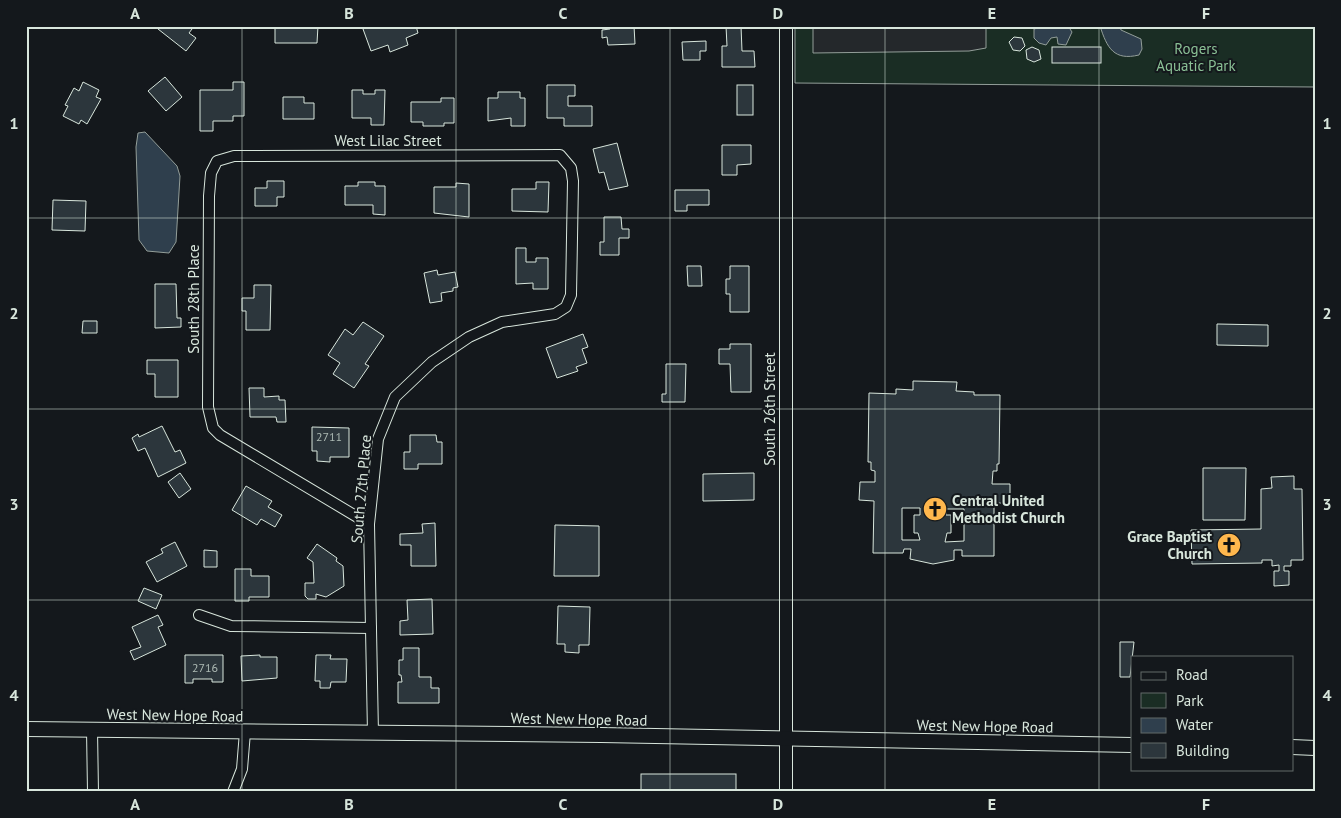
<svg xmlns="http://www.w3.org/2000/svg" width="1341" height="818" viewBox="0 0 1341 818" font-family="'PT Sans',sans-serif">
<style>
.green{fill:#1a2d24;stroke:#939e99}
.parking{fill:#24282b;stroke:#939e99}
.water{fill:#2f3f4d;stroke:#939e99}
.building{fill:#2c363c;stroke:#d8e6dc;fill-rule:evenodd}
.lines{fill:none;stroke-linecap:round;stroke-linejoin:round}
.minor-casing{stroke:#d8e6dc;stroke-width:12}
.tertiary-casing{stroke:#d8e6dc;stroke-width:14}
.secondary-casing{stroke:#d8e6dc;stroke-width:16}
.minor{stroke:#14181c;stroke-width:10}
.tertiary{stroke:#14181c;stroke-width:12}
.secondary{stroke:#14181c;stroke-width:14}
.grid{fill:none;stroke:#d8e6dc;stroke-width:1;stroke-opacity:0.55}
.labels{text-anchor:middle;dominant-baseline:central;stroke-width:4;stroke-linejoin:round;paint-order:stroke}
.number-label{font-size:12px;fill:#adbab4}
.park-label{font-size:15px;fill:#8ac095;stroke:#14181c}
.street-label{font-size:15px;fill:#d8e6dc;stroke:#14181c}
.poi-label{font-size:15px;font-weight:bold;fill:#d8e6dc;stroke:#14181c;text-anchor:start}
.neatline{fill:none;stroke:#d8e6dc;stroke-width:2}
.grid-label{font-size:16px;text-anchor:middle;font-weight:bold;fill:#d8e6dc}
</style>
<rect width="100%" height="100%" fill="#14181c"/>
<path class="green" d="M795 26H1315V87L795 83Z"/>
<path class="parking" d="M813 26H986V48L969 51 813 53Z"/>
<g class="water">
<path d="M1046 26H1068L1072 32 1066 45 1058 44 1057 37 1051 38 1046 45 1039 43 1034 38V29Z"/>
<path d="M1100 26H1120L1121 30 1141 39 1142 49 1139 55C1114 61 1107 48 1100 26Z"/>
<path d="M145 132 177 166 180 176 176 242 169 253 147 251 139 240 136 147 138 133Z"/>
</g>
<g class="building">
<path d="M160 26H188L192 29 189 33 196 38 186 51 158 29Z"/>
<path d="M275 26H318L317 43H275Z"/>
<path d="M371 26H416L418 33 406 38 408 45 390 52 388 45 371 51 363 29Z"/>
<path d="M610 26H634L635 44 608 45 607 37 602 38V30L610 29Z"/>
<path d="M726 26H741L742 51H754L755 67H722V46H727Z"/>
<path d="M1014 37 1022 38 1025 46 1020 51 1013 50 1009 42Z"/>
<path d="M706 41V51H700V60H683L682 42Z"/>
<path d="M1032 47 1039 50 1041 59 1034 62 1027 59 1026 50Z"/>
<rect x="1052" y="47" width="49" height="16"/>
<path d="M165 77 182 97 166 111 148 91Z"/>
<path d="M83 82 99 90 96 97 101 99 87 124 81 120 79 124 63 116 68 106 65 105 74 88 79 91Z"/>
<path d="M233 82H244V116H233V121H213V131H200V90H233Z"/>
<path d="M547 85H575V96H568V106H592V126H564V118H547Z"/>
<rect x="737" y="85" width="16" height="30"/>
<path d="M352 90H363V94H375V90H385L384 125H371V118H352Z"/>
<path d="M498 92H520V98H525V126H511V118L488 121V98H498Z"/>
<path d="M283 97H304V103H314V119H283Z"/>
<path d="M441 98H454V123H444V126H423V122H411V102H441Z"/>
<path d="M617 143 628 186 609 190 604 172 599 173 593 149Z"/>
<path d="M722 145H751V164L737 165V175H722Z"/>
<path d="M267 181H284V197H277V206H255V188H267Z"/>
<path d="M358 182H375V186H385V215L373 214V205H345V186H358Z"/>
<path d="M536 182H549L548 212 512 211V189H536Z"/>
<path d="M456 183 469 184V217L434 213V187H456Z"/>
<path d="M675 190H709V205H687V211H675Z"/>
<path d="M53 200 86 201 85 231 52 230Z"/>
<path d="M604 217H621L622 229H629V238H619V255H600V242H604Z"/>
<path d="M516 248H526V262H536V258H548V289H533V283L516 284Z"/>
<path d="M687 266H701L702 286H688Z"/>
<path d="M730 266H749V312H730V294H726V279H730Z"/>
<path d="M437 270 438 275 455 272 458 287 453 288V291L441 293 442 301 430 303 424 273Z"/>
<path d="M155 284H176L177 318H181V327L155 328Z"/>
<path d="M254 285H271L270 330H246V311H242V298H254Z"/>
<path d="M83 321H97V333H82Z"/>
<path d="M363 322 384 336 365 364 369 366 354 388 333 374 340 363 328 355 345 329 353 335Z"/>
<path d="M1217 324 1268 325V346L1217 345Z"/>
<path d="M583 334 588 347 582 349 587 363 576 367 578 371 557 378 546 348Z"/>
<path d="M730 344H751V392H731L730 364H719V349H730Z"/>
<path d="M147 360H178V397H155V374H147Z"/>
<path d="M666 364H686L685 402H662V394H666Z"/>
<path d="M913 381 957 382 956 391 974 392V395H1000L999 464H997V471H993L992 484H1010V503H994V556H962V550H954V560L933 564 910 559 911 549H904L903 553H873L874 501 859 500 860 482H875V471L871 470V462H868L869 393 896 394V389L913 390ZM902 508H920V515H914V533H918L920 540H902ZM946 509H964V541L945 542 947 533H951V515H946Z"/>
<path d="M249 388H264V397L279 396V400H285L286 422H277L276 417H250Z"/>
<path d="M162 426 175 452 180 450 186 463 158 477 145 448 138 451 132 438 138 434 139 437Z"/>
<path d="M312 427 349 428V457H330V462L317 461V451H312Z"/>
<path d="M410 435H436L437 442H442V464H418V469H404V452H410Z"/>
<path d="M1203 468H1246L1245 520H1203Z"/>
<path d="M180 473 191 489 179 498 168 482Z"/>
<path d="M754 473V500L703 501V474Z"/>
<path d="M1294 476V489H1302L1303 560H1291V566H1284V571H1289V585L1274 586V571H1279V565L1272 566V560H1262V563L1192 564 1191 530 1261 529V489L1272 488 1271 477Z"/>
<path d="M246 486 272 501 268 507 282 515 275 527 261 519 257 525 232 510Z"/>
<path d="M435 523 436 566H411V545H400V534L423 533 422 524Z"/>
<path d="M555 525 599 526V576H554Z"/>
<path d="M175 542 187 566 157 582 146 562 163 553 161 549Z"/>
<path d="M317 544 337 558 336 561 343 566 344 586 326 597 316 594V599H308L305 596V583H314L313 562 307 558Z"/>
<path d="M204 550 217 551V567H204Z"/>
<path d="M235 569H251V576H269V597H249V601H235Z"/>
<path d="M144 588 162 595 156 609 138 601Z"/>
<path d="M432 599 433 634 400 635V621L408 620 407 600Z"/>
<path d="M558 606 590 607 589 645H579V653L565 652V644H557Z"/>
<path d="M158 615 163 625 158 627 166 645 134 660 130 651 141 647 132 627Z"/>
<path d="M1120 642H1134L1130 677H1120Z"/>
<path d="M403 648H419V677H431V688H439V703H398V682H402L401 675H399V660H403Z"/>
<path d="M185 655H223V682H212V679H193V683H185Z"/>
<path d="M260 655V657H277V678L242 681 241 656Z"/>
<path d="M316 655H331L330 659H347L346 682H331L330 688H320V681H315Z"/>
<rect x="641" y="774" width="95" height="18"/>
</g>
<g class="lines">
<g class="minor-casing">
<g id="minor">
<path d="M369 524 220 435 213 428 208 407 209 196 211 173 217 161 234 156 560 155 571 168 573 181 571 295 566 307 555 314 502 322 469 337 432 362 395 397 378 439 369 524 373 734"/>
<path d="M199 615 231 626 371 628"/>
<path d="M92 730 93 792"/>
<path d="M233 792 242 769 245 732"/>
</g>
</g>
<g class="tertiary-casing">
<path id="tertiary" d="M786 792V26"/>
</g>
<g class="secondary-casing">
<g id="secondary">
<path d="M26 729 601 735 1132 745"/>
<path d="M1292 747 1315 748"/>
</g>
</g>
<use href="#minor" class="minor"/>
<use href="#tertiary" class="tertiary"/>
<use href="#secondary" class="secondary"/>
</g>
<path class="grid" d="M242 26V792M456 26V792M670 26V792M885 26V792M1099 26V792M26 218H1315M26 409H1315M26 600H1315"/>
<defs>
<g id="church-disc" transform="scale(1.25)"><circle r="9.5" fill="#ffb74d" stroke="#14181c"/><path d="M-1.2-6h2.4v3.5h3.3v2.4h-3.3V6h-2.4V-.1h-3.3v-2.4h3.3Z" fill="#111"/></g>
</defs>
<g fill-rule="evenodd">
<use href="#church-disc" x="935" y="509"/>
<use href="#church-disc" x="1229" y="545"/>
</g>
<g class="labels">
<g class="number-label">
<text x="329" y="436">2711</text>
<text x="205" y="667">2716</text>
</g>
<g class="park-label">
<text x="1196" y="48">Rogers<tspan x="1196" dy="17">Aquatic Park</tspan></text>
</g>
<g class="street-label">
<text x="388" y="140">West Lilac Street</text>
<text transform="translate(193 299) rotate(-90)">South 28th Place</text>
<text transform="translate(769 409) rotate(-90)">South 26th Street</text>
<text transform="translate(361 489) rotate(-85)">South 27th Place</text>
<text transform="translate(175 715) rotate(1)">West New Hope Road</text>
<text transform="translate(579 719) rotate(1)">West New Hope Road</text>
<text transform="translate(985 726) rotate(1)">West New Hope Road</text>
</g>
<g class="poi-label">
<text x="952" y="500">Central United<tspan x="952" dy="17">Methodist Church</tspan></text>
<text x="1212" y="536" text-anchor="end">Grace Baptist<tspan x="1212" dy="17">Church</tspan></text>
</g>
</g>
<rect width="1341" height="818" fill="none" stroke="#14181c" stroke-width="55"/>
<rect x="1131" y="656" width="162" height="115" fill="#14181c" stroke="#626a69"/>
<rect x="1141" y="672" width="25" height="8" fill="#14181c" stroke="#626a69"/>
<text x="1176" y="680" font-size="15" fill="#d8e6dc">Road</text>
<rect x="1141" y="693" width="25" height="15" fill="#1a2d24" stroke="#626a69"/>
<text x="1176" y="706" font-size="15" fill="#d8e6dc">Park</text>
<rect x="1141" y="718" width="25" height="15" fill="#2f3f4d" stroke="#626a69"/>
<text x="1176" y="730" font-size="15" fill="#d8e6dc">Water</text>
<rect x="1141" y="743" width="25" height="15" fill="#2c363c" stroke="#626a69"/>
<text x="1176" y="756" font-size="15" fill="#d8e6dc">Building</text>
<rect x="28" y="28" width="1286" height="762" class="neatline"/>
<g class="grid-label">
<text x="135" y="19">A</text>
<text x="349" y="19">B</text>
<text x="563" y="19">C</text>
<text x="778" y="19">D</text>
<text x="992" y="19">E</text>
<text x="1206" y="19">F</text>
<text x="14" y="129">1</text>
<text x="1327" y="129">1</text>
<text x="14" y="319">2</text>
<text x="1327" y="319">2</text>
<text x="14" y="510">3</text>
<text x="1327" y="510">3</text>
<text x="14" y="701">4</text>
<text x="1327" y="701">4</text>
<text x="135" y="810">A</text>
<text x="349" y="810">B</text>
<text x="563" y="810">C</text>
<text x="778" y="810">D</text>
<text x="992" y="810">E</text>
<text x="1206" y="810">F</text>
</g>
</svg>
